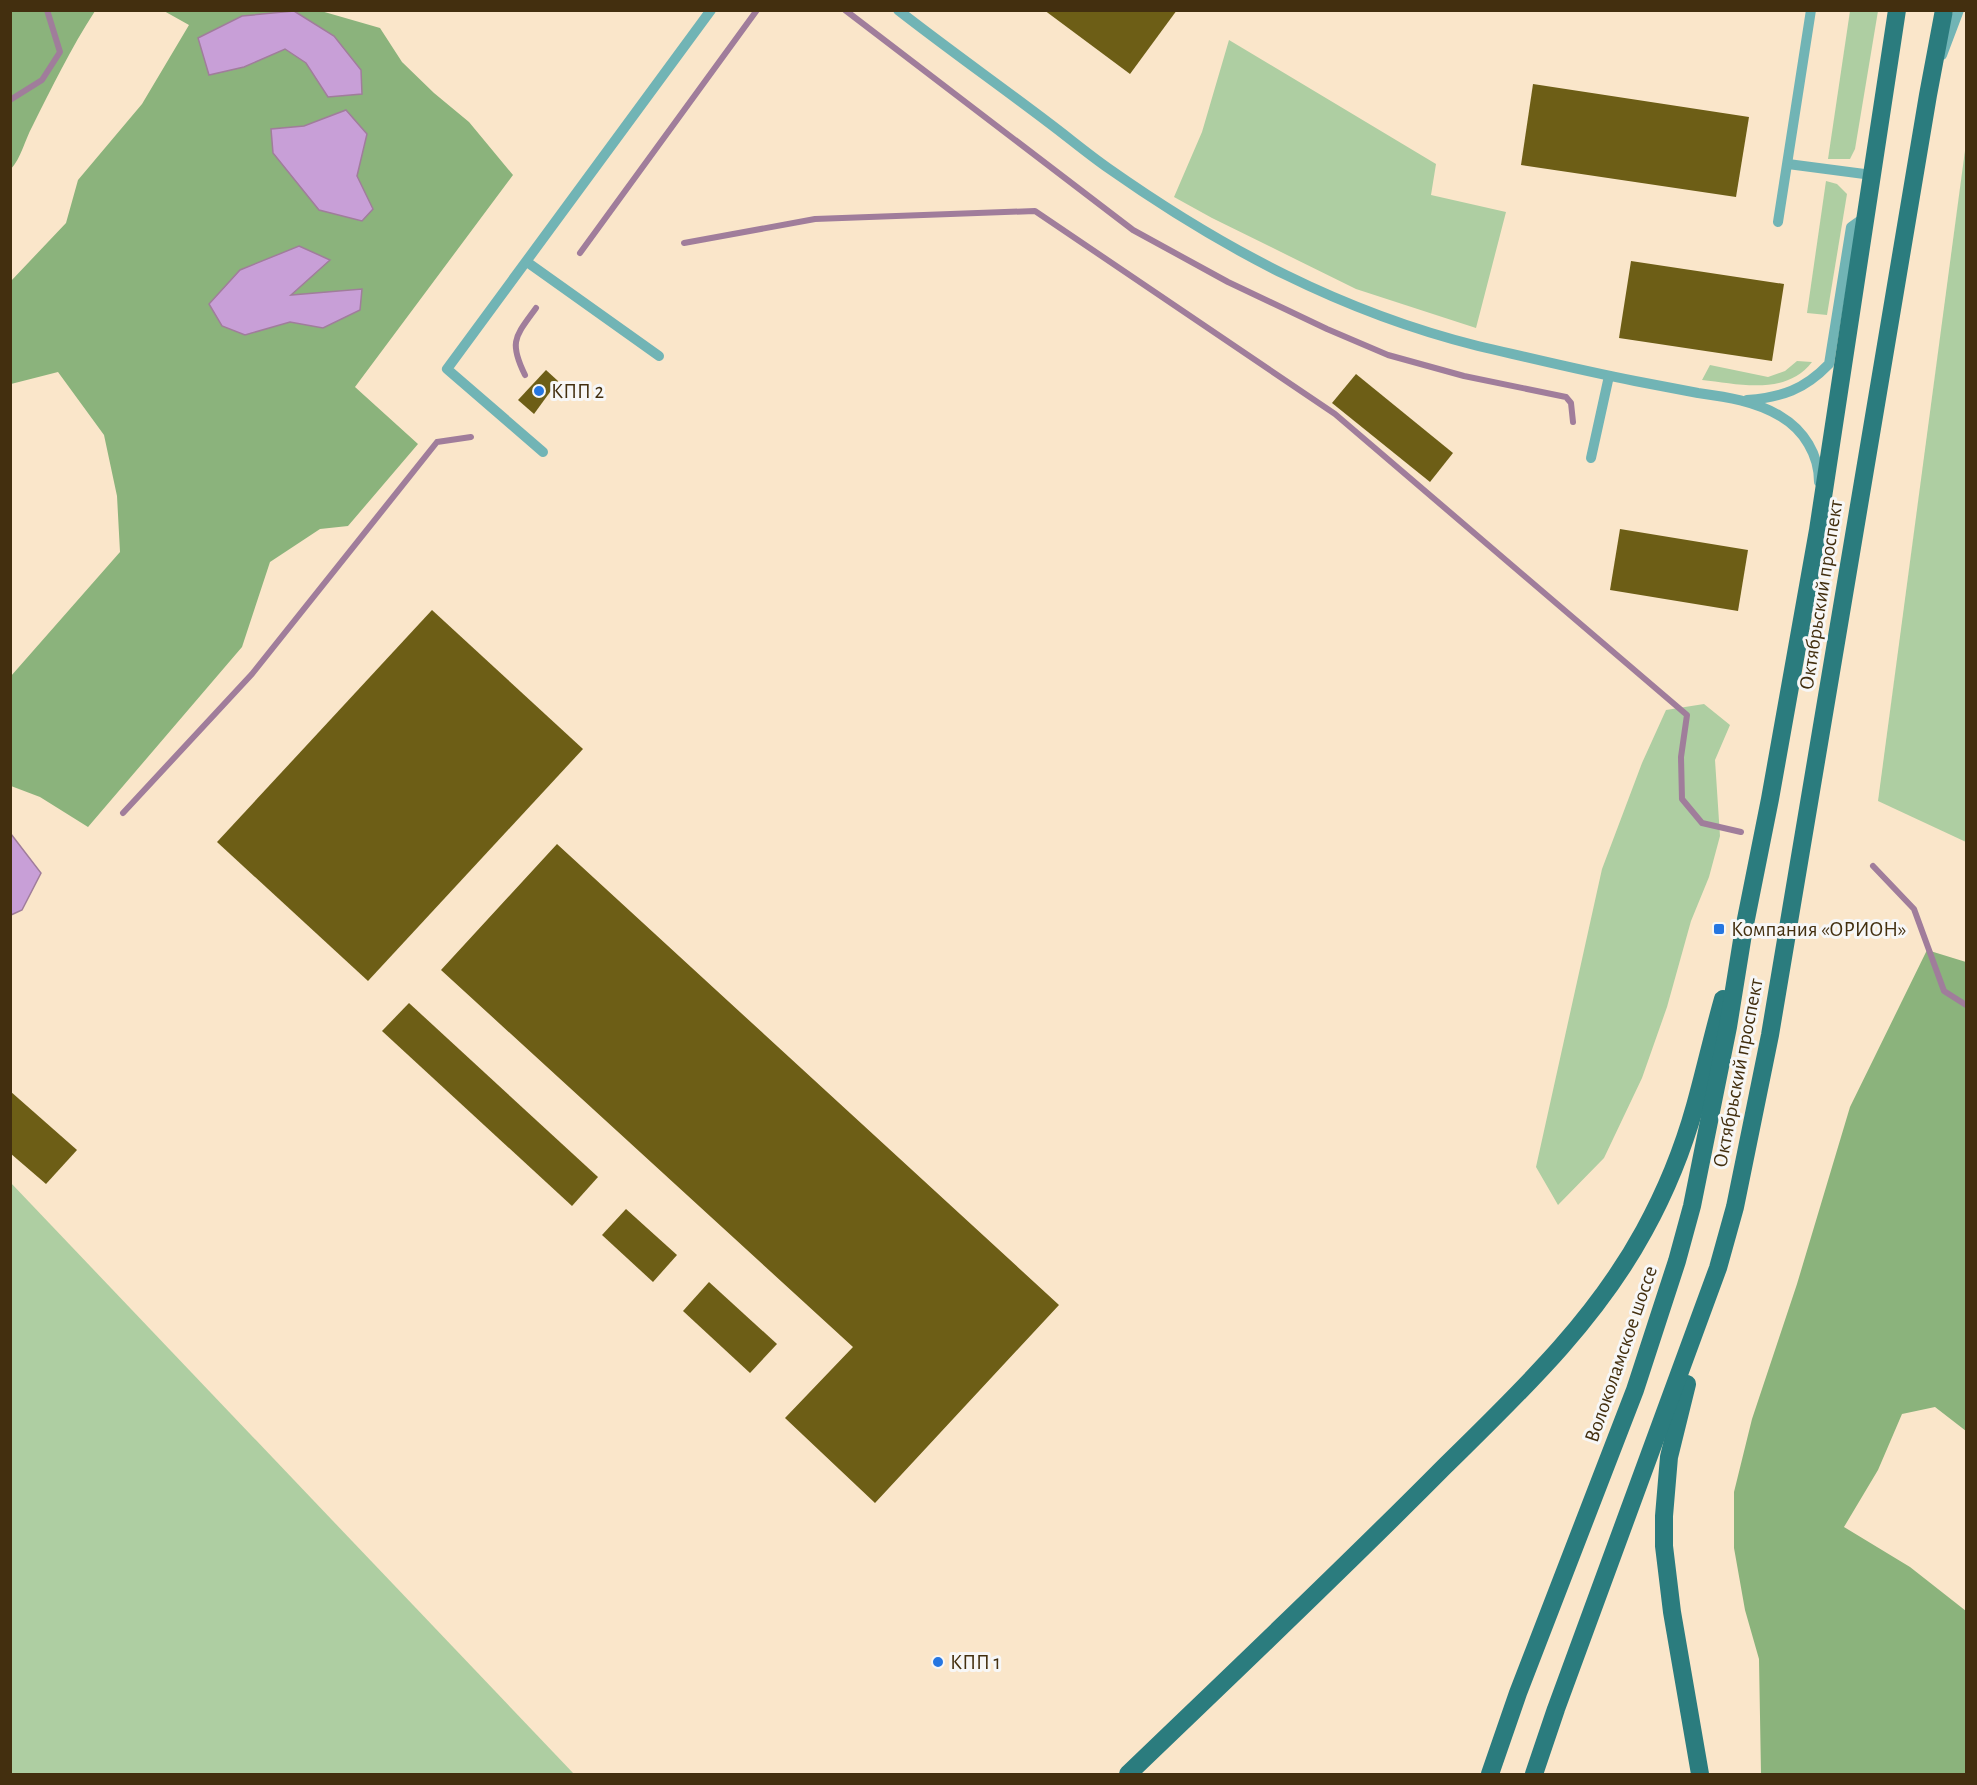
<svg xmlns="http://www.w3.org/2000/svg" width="1977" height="1785" viewBox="0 0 1977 1785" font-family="'Alegreya Sans',sans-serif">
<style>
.green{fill:#aecea2}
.forest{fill:#8bb37c}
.water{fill:#c89fd7;stroke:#a07d9b;stroke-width:1.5}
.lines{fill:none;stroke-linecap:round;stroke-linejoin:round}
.stream{stroke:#a07d9b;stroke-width:6}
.building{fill:#6d5e16}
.lane{stroke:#71b4b5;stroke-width:10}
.primary{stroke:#2b7c7e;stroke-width:18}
.poi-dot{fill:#2576e1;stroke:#f7f7f7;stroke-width:2}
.labels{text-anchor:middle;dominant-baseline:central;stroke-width:6;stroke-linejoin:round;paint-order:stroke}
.poi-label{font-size:21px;fill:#432f0f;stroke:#f7f7f7;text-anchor:start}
.street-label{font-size:21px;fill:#432f0f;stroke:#f7f7f7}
</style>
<rect width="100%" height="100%" fill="#fae6ca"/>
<g class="green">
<path d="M1850 11H1878L1855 149 1850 159H1828Z"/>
<path d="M1229 40 1436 164 1431 195 1506 212 1476 328 1356 289 1212 218 1174 197 1202 132Z"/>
<path d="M1966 143V842L1878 801Z"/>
<path d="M1826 181 1837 184 1847 194 1827 315 1807 313Z"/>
<path d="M1797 361 1812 362C1786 396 1739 384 1702 380L1710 365 1768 377 1785 371Z"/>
<path d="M1704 704 1730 725 1715 760 1720 836 1709 877 1691 921 1667 1007 1642 1078 1604 1158 1558 1205 1536 1167 1602 869 1642 763 1666 710Z"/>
<path d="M10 1183H11L574 1774H11Z"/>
</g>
<g class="forest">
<path d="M11 10 95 11C71 48 52 87 32 127 25 140 21 158 11 169Z"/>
<path d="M164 11H321L380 28 402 62 434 93 469 122 513 175 355 387 418 444 348 526 320 529 270 562 242 647 88 827 40 797 11 786V676L120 552 117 496 104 435 58 372 11 384V281L66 223 78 180 142 104 189 25Z"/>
<path d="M1927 950 1966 962V1431L1935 1407 1902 1414 1878 1470 1844 1527 1910 1567 1966 1611V1774H1761L1759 1659 1745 1610 1734 1548V1492L1752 1419 1797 1284 1850 1107Z"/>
</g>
<g class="water">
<path d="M294 11 334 36 361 70 362 94 328 97 306 63 285 49 244 67 209 75 198 38 242 16Z"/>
<path d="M346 110 367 134 357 176 373 209 362 221 319 210 273 153 271 129 304 126Z"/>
<path d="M299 246 330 260 291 295 362 289 360 310 323 328 290 322 245 335 222 326 209 304 240 270Z"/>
<path d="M11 834 41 873 22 910 11 915Z"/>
</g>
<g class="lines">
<g class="stream">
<path d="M845 10 1133 230 1228 282 1327 329 1388 355 1464 376 1566 397 1571 403 1573 422"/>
<path d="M10 100 42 80 60 52 47 10"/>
<path d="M684 243 815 219 1035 211 1335 414 1687 715 1681 757 1682 799 1702 823 1741 832"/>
<path d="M580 253 757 10"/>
<path d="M525 375C508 341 516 336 536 308"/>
<path d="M123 813 252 674 437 442 471 437"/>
<path d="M1873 866 1914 909 1944 991 1966 1005"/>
</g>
</g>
<g class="building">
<path d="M1044 10H1177L1130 74Z"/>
<path d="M1533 84 1749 117 1736 197 1521 165Z"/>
<path d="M1631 261 1784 284 1772 361 1619 338Z"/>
<path d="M546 370 558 381 534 414 518 400Z"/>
<path d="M1356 374 1453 453 1430 482 1332 403Z"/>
<path d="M1620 529 1748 550 1738 611 1610 590Z"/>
<path d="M432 610 583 749 368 981 217 842Z"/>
<path d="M557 844 1059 1305 875 1503 785 1418 853 1347 441 970Z"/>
<path d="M409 1003 598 1177 572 1206 382 1031Z"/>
<path d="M10 1091 77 1150 46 1184 10 1153Z"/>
<path d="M626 1209 677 1255 653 1282 602 1235Z"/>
<path d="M709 1282 777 1344 750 1373 683 1311Z"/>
</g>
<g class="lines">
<g class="lane">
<path d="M898 10C948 49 999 85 1049 123 1069 138 1088 154 1108 168 1223 249 1342 312 1478 346 1530 358 1583 371 1635 381 1656 385 1677 389 1698 393 1727 397 1755 401 1780 416 1804 430 1819 455 1819 482"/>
<path d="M1942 55 1959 10"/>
<path d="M1788 164 1872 175"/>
<path d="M1778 222 1811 10"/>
<path d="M527 262 659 356"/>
<path d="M1747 400C1782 397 1804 390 1829 364L1851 227 1865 217"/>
<path d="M543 452 447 369 711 10"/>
<path d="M1591 458 1609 376"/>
</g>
<g class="primary">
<path d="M1687 1384 1669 1457 1664 1516V1546L1672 1612 1700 1774"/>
<path d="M1128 1774C1234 1672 1341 1571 1444 1467 1518 1394 1594 1323 1644 1231 1666 1191 1683 1149 1695 1106 1705 1070 1713 1034 1723 999"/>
<path d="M1490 1774 1518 1693 1635 1390 1677 1261 1692 1206 1728 1027 1743 934 1770 799 1818 530 1897 10"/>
<path d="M1534 1774 1556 1709 1718 1268 1735 1207 1770 1035 1928 95 1944 10"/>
</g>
</g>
<g class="poi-dot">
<circle cx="539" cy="391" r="6"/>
<rect x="1713" y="923" width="12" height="12" rx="3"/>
<circle cx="938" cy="1662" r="6"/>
</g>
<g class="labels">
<g class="poi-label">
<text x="551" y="391">КПП 2</text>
<text x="1731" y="929">Компания «ОРИОН»</text>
<text x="950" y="1662">КПП 1</text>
</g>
<g class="street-label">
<text transform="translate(1821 595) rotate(-81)">Октябрьский проспект</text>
<text transform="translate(1738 1073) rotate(-79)">Октябрьский проспект</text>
<text transform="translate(1621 1354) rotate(-71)">Волоколамское шоссе</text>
</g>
</g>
<rect width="1977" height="1785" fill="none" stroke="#432f0f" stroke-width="24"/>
</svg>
